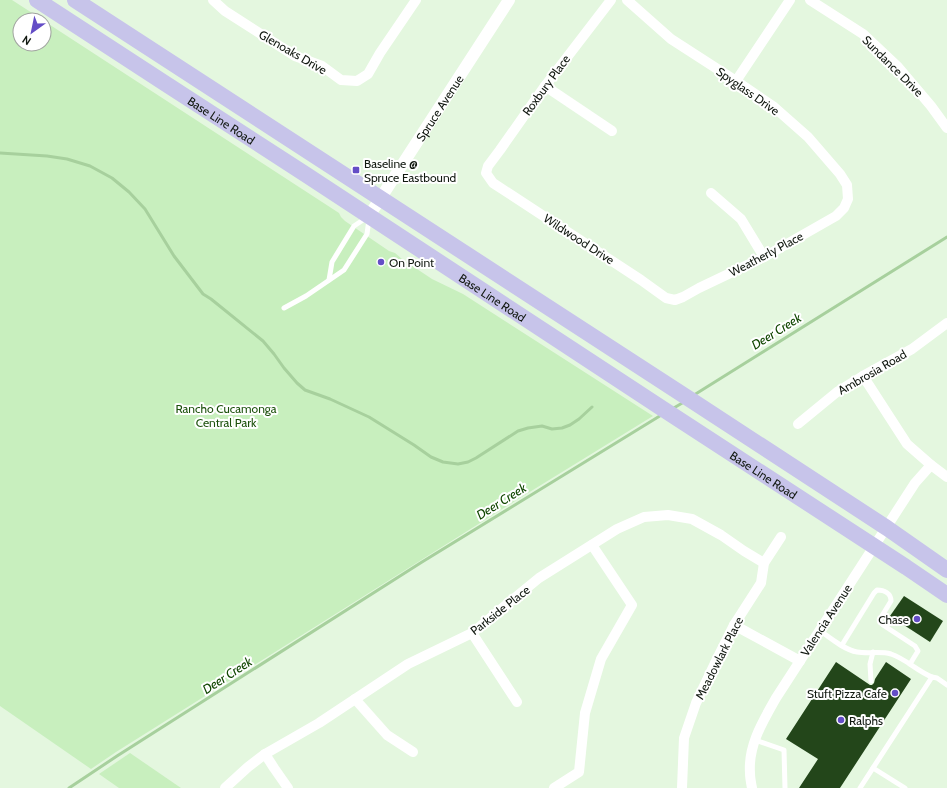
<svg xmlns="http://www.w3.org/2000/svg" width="947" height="788" viewBox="0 0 947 788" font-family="Cabin,sans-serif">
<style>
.green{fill:#c8efbe}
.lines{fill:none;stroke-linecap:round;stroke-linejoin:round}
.stream{stroke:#a7d09d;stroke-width:3}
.building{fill:#23461a}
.service{stroke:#fff;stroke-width:5}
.minor{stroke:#fff;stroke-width:10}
.tertiary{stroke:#fff;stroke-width:12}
.primary{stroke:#c7c4ea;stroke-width:16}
.poi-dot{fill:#644dc6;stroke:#fff;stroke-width:1.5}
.labels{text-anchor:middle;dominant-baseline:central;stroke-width:4;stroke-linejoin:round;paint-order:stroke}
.street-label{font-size:12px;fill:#111810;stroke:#fff}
.poi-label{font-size:12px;fill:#111810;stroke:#fff;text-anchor:start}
.park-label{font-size:12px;fill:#1c510c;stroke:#fff}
.water-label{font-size:13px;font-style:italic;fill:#104600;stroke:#fff}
</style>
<rect width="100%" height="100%" fill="#e4f7df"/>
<g class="green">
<path d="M0 0H12L43 20H20V44H44V21L339 213 341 217 345 221 389 251 395 253 402 259 432 279 463 294 653 416 515 501 116 752 91 769 0 706Z"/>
<path d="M130 753 181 788H119L99 774Z"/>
</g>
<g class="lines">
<g class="stream">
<path d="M0 153 47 156 67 159 90 166 112 178 129 192 145 209 174 256 203 294 211 299 263 341 274 354 284 368 297 383 305 390 330 399 369 417 414 445 431 457 443 462 458 464 468 462 476 458 518 431 528 428 542 426 552 429 562 428 570 425 579 419 592 407"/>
<path d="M694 395 947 237"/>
<path d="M672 409 684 402"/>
<path d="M69 788 117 756 422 562 663 414"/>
</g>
</g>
<g class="building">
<path d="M904 596 943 621 930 642 890 616Z"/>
<path d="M836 662 870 685H872L874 683 875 679 886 662 911 679 840 788H799L818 759 786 739Z"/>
</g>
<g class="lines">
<g class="service">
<path d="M329 280 332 262 354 226 366 218"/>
<path d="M284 308 306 296 344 270 367 234 369 219"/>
<path d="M819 630C829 637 844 650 857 652 868 654 880 651 891 654 906 659 917 671 932 677"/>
<path d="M842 645 874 593 877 590C884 590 891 593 891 601L880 619V622L883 625 915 646 918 651 910 664"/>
<path d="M871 681 870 664 873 652"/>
<path d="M755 740 784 750 785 788"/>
<path d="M873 768 905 788"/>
<path d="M860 788 932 677 937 678 947 685"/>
</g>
<g class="minor">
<path d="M213 0 225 11 295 56 322 66 341 80 357 81 368 74 380 53 416 0"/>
<path d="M611 0 545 86 500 150 488 166 486 173 493 183 641 280 666 298 675 300 683 297 699 288 764 257 836 216 844 208 848 199 847 185 840 174 808 137 774 107 736 81 671 39 627 0"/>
<path d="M810 0 863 34 898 67 931 106 947 128"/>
<path d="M736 81 790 0"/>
<path d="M545 86 612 131"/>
<path d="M711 193 741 219 764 257"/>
<path d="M863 376 907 444 931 465 947 477"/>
<path d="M798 424 837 392 863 376 912 349 947 323"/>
<path d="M734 625 800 661"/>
<path d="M472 633 517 702"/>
<path d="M355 699 387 735 413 752"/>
<path d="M265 754 274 768 288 788"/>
<path d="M225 788 248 767 265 754 319 723 408 664 472 633 539 578 617 529 644 517 668 515 692 519 721 535 744 551 764 563"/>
<path d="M554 788 579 772 585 713 601 659 632 605 592 545"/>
<path d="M682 788 684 738 696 703 717 659 734 625 761 583 764 563 781 537"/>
<path d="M752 788C751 783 750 778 750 773 748 745 763 721 776 698L915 483 931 465"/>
</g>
<path class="tertiary" id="s1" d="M369 216 509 0"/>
<g class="primary">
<path id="s2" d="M37 0 166 84 305 174 663 409 906 567 947 595"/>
<path d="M75 0 694 402 887 528 947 570"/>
</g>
</g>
<g class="poi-dot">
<rect x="352" y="166" width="8" height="8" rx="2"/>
<circle cx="381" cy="262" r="4"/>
<circle cx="917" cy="619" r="4"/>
<circle cx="895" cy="693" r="4"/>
<circle cx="841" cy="720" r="4"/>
</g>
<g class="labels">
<g class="street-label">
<text transform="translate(293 52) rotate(30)">Glenoaks Drive</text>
<text transform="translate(893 66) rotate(45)">Sundance Drive</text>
<text transform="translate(546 85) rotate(-54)">Roxbury Place</text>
<text transform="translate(748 91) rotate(35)">Spyglass Drive</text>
<text stroke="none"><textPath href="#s1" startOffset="129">Spruce Avenue</textPath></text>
<text stroke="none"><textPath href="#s2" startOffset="220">Base Line Road</textPath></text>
<text transform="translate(579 239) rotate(33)">Wildwood Drive</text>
<text transform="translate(766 254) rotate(-28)">Weatherly Place</text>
<text stroke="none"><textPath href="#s2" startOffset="544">Base Line Road</textPath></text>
<text transform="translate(872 372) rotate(-30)">Ambrosia Road</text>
<text stroke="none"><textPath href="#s2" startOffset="868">Base Line Road</textPath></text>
<text transform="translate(500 610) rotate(-38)">Parkside Place</text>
<text transform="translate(826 620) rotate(-57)">Valencia Avenue</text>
<text transform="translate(719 658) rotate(-63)">Meadowlark Place</text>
</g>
<g class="poi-label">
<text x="364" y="163">Baseline @<tspan x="364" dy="14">Spruce Eastbound</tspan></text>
<text x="389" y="262">On Point</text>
<text x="909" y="619" text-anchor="end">Chase</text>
<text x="887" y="693" text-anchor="end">Stuft Pizza Cafe</text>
<text x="849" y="720">Ralphs</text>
</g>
<g class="park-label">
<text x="226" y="408">Rancho Cucamonga<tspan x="226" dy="14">Central Park</tspan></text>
</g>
<g class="water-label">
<text transform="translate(776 331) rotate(-32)">Deer Creek</text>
<text transform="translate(501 501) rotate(-32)">Deer Creek</text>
<text transform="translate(227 675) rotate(-33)">Deer Creek</text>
</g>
</g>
<g transform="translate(32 32) rotate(213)"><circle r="19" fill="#ffffff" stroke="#a0a39f"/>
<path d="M0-3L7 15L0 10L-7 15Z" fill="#644dc6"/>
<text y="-6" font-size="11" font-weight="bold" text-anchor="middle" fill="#111810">N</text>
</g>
</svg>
